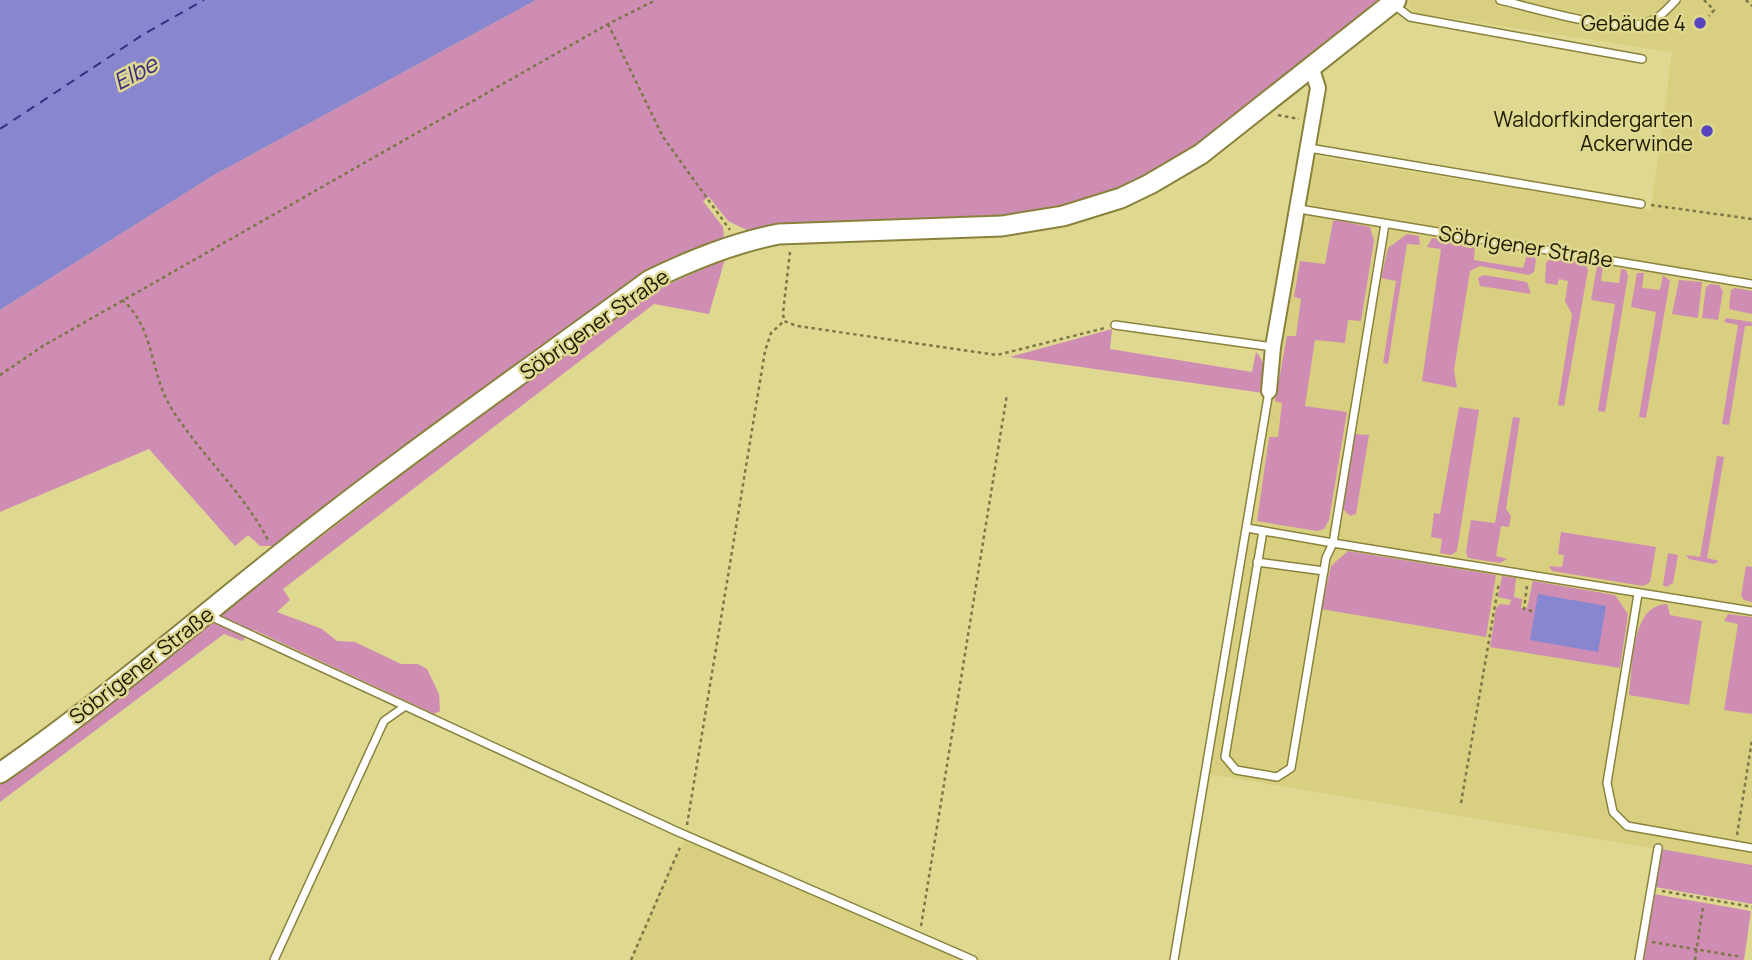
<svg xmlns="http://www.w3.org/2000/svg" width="1752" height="960" viewBox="0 0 1752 960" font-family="Manrope,sans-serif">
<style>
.built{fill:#d8d080}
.green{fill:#cf8db4}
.water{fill:#8786cf}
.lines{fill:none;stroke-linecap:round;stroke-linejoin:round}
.ferry{stroke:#3a2e84;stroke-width:2;stroke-dasharray:9 7;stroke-linecap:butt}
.lane-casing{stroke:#89823c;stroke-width:10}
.street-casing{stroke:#89823c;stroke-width:18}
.secondary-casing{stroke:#89823c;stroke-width:23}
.path{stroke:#7b7747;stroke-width:2.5;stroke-dasharray:3.5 3.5;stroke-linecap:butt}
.lane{stroke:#fff;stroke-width:7}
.street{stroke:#fff;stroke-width:14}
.secondary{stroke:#fff;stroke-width:19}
.poi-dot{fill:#5645bd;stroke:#dfd891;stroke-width:2.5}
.labels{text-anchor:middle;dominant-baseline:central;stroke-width:5;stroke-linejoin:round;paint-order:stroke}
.poi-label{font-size:21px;fill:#1d1a00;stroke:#dfd891;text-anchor:end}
.street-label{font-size:21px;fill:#1d1a00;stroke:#dfd891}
.water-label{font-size:23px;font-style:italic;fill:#3a2e84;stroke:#dfd891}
</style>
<rect width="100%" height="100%" fill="#dfd891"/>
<g class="built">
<path d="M1410 0H1752V865L1210 774 1301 223 1308 220 1311 201 1306 199 1313 156 1651 210 1672 52 1416 13 1408 7Z"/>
<path d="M690 831 984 960H630L672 862Z"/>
</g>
<g class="green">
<path d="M536 0H1389L1199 147 1148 178 1088 202 1002 220 751 232 728 221 709 197 703 201 723 227 724 236 719 241 647 273 279 546H260L248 535 235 546 149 449 0 512V310L214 175Z"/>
<path d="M1337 220 1370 227 1374 241 1361 321 1348 320 1345 343 1315 340 1305 406 1347 412 1329 520 1324 529 1317 531 1257 521 1269 437H1278L1282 403 1275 401 1287 336H1296L1301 299 1294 297 1300 261 1325 264 1333 221Z"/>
<path d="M1407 234 1419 236 1420 245 1407 244 1388 364 1383 363 1396 281 1381 278 1388 248Z"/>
<path d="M1432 238 1475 245 1474 260 1523 268 1527 255H1533L1536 260 1534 272 1529 275 1480 266 1470 271 1454 370 1457 388 1422 381 1441 249 1427 247Z"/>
<path d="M1551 257 1584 262 1588 270 1564 406 1558 405 1572 314 1565 301 1568 281 1559 279 1557 285 1545 283 1546 263Z"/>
<path d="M725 259 709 314 654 304 283 589 290 600 277 612 322 629 337 641 355 642 401 664H418L427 669 439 694 440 711 434 714 254 630 242 641 224 634 0 802V783L403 474 555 361 654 291Z"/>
<path d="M1597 266H1603L1601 281 1619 283 1621 269 1626 270 1628 276 1605 412 1598 411 1615 304 1591 300Z"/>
<path d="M1637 273H1644L1642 288 1660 290 1663 275 1670 281 1646 418 1639 417 1656 312 1631 307Z"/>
<path d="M1483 275 1527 282 1531 294 1480 286 1478 278Z"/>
<path d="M1679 280 1702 282 1698 318 1672 314Z"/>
<path d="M1710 284 1719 285 1723 291 1718 320 1702 318 1706 287Z"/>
<path d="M1735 288 1752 291V314L1729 309 1731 290Z"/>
<path d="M1726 318 1752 322V326H1745L1729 425 1722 424 1738 325 1724 322Z"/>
<path d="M1112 329 1110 349 1252 372 1256 352C1267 363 1264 378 1263 393L1010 357Z"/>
<path d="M1459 407 1479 410 1457 551 1451 555 1440 553 1442 539 1431 537 1434 513 1440 514Z"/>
<path d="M1513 417 1520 418 1506 509 1511 516 1509 527 1501 526 1496 556 1507 559 1500 563 1468 558 1466 552 1471 520 1495 523Z"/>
<path d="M1355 434 1369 435 1356 514 1350 516 1343 509Z"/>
<path d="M1717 456 1724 457 1707 558 1719 561 1714 564 1689 559 1686 555 1700 557Z"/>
<path d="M1561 532 1656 547 1650 582 1643 586 1552 571 1549 566 1562 567 1564 555 1558 554Z"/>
<path d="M1348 551 1496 575 1486 637 1321 609 1331 566Z"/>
<path d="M1668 553 1678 555 1673 583 1666 587 1663 585Z"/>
<path d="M1746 566 1752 567V602L1744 600 1741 596Z"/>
<path d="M1502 576 1516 578 1514 597 1522 599 1521 608H1527L1533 581 1615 595 1628 614 1620 668 1490 647 1496 608 1500 604 1509 605 1511 600 1498 597Z"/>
<path d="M1667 604 1670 615 1702 621 1689 705 1629 695C1633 668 1630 605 1667 604Z"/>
<path d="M1728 614 1752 617V714L1724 710 1738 624 1724 621Z"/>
<path d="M1661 849 1752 865V904L1655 887Z"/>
<path d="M1654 894 1751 911 1744 960H1644Z"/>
</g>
<g class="water">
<path d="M0 0H536L214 175 0 310Z"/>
<path d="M1538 594 1606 606 1598 652 1530 640Z"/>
</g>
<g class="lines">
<path class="ferry" d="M0 129 144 34 204 0"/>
<g class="lane-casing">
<g id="lane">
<path d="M1500 0C1534 8 1615 33 1646 23 1659 19 1667 9 1676 0"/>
<path d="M1393 4 1410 17 1642 59"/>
<path d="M1309 148 1641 204"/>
<path d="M1299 209 1752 284"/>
<path d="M1115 325 1273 347"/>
<path d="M1247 528 1333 543 1385 224"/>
<path d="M1263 531 1225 757 1236 770 1277 777 1291 768 1326 558 1333 543 1752 611"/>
<path d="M1257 562 1324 571"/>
<path d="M1638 594 1607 783 1613 812 1627 826 1752 848"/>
<path d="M208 615 676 831 973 960"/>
<path d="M274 960 384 721 404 707"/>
<path d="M1174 960 1269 391"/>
<path d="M1639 960 1658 848"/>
</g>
</g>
<g class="street-casing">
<path id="street" d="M1269 391 1273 347 1318 88 1312 69"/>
</g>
<g class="secondary-casing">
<path id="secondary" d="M0 773C90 711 174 639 259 571 385 469 519 376 650 280 692 260 733 243 779 234L1002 226 1063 216 1121 198 1150 184 1201 154 1396 0"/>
</g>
<g class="path">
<path d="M1704 0 1714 10 1709 16"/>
<path d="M1746 0 1752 6"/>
<path d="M608 24 663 137 730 230"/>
<path d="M1278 115 1299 119"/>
<path d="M1651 205 1752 219"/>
<path d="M790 252 783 313 784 321 797 326 997 355 1105 328"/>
<path d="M122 300C154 326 150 372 170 406 200 455 243 491 269 542"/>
<path d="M0 375 43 346 608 24 656 0"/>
<path d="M1527 586 1524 609 1532 611"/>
<path d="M1461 803 1499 582"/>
<path d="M687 825 765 351 771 333 784 321"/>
<path d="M1737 835 1752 740"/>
<path d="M1662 891 1752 907"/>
<path d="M921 926 1007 394"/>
<path d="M1652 942 1742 957"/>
<path d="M631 960 681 845"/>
<path d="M1695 960 1703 907"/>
</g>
<use href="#lane" class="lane"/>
<use href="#street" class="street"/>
<use href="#secondary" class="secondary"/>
</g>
<g class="poi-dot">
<circle cx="1700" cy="23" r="7"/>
<circle cx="1707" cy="131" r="7"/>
</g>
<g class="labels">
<g class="poi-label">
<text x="1686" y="23">Gebäude 4</text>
<text x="1693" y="119">Waldorfkindergarten<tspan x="1693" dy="24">Ackerwinde</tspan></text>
</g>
<g class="street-label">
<text transform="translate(1526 246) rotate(9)">Söbrigener Straße</text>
<text transform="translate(594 324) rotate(-35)">Söbrigener Straße</text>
<text transform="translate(141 665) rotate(-38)">Söbrigener Straße</text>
</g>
<g class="water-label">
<text transform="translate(135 72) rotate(-28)">Elbe</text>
</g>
</g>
</svg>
